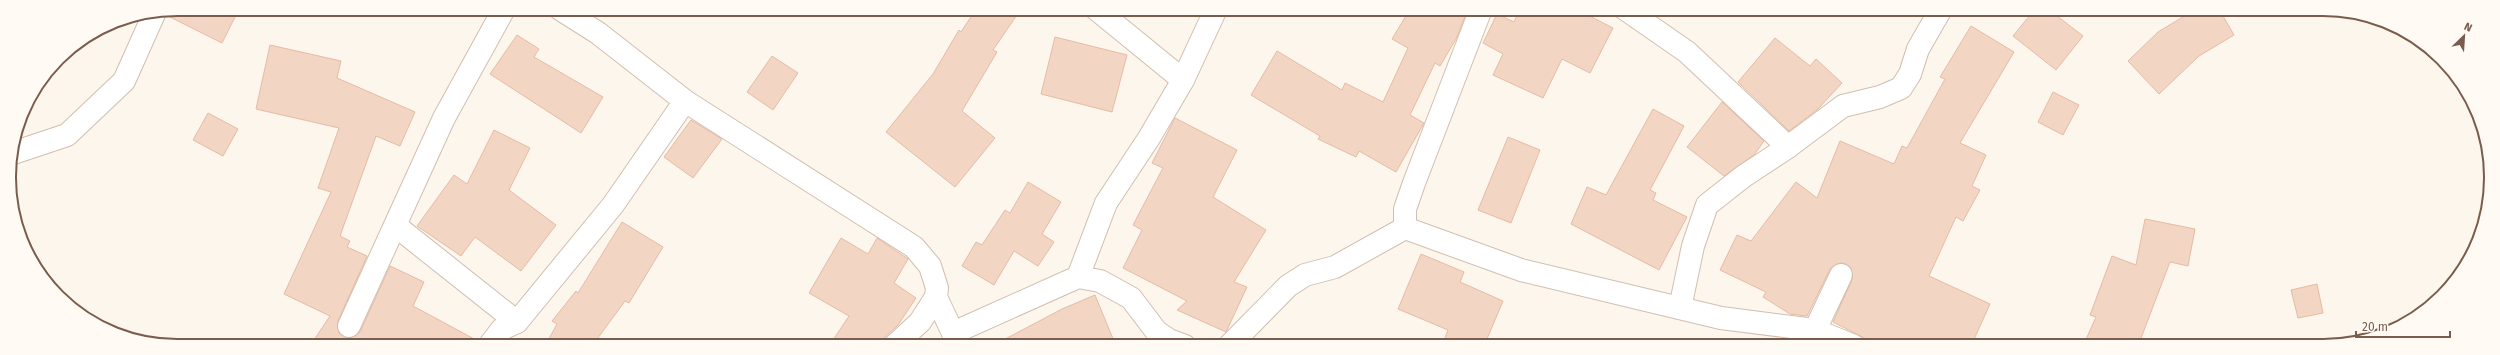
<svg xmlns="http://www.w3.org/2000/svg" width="2500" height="355" viewBox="0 0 2500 355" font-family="'Fira Sans',sans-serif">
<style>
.building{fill:#f3d5c3;stroke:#e6bba3}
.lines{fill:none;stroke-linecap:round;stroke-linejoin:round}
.street-casing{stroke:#d1beb0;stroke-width:24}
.street{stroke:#fff;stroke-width:22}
.rim{fill:none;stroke:#7a5c4d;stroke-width:2}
</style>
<rect width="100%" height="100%" fill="#fdf6ec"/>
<g class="building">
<path d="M178 9H239L222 43 166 15V11Z"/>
<path d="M976 9H1021L993 50 997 52 962 111 995 138 955 187 886 132 933 74 959 30 961 32Z"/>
<path d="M1410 9H1468L1456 39 1440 66 1435 63 1410 115 1424 123 1396 172 1359 151 1356 157 1318 139 1320 136 1251 95 1277 51 1342 90 1345 83 1383 102 1408 48 1392 39Z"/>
<path d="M1520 9H1576L1613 28 1590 73 1562 59 1543 98 1493 75 1503 54 1483 43 1497 14 1514 22Z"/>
<path d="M2035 9H2048L2083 36 2056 70 2013 36Z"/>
<path d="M2196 9H2219L2234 35 2199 56 2159 94 2128 61 2158 32Z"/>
<path d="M1971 26 2014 52 1960 143 1986 155 1972 186 1980 190 1963 221 1956 217 1929 276 1990 304 1971 346H1880L1833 322 1852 280 1851 268 1846 264 1840 263 1830 269 1807 316 1790 314 1763 297 1766 292 1720 270 1737 235 1751 241 1796 182 1817 198 1840 141 1894 164 1902 146 1907 148 1945 79 1940 77Z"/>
<path d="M517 35 539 49 534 57 603 97 581 133 490 74Z"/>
<path d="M1055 37 1127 55 1112 112 1041 94Z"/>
<path d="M1775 38 1810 66 1816 59 1842 83 1818 109 1789 131 1738 82Z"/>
<path d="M270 45 341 61 337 78 415 112 400 146 376 136 340 236 350 241 347 247 367 256 338 321 339 333 350 338 360 332 390 266 424 282 413 306 478 341 477 346H310L330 316 284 294 331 192 318 188 339 128 256 109Z"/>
<path d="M772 56 798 73 773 110 747 92Z"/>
<path d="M2053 92 2079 105 2063 135 2038 122Z"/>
<path d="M1722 102 1764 141 1754 155 1724 176 1687 147Z"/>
<path d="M1653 109 1684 126 1650 190 1656 193 1653 200 1687 217 1659 270 1571 224 1587 187 1606 195Z"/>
<path d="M208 113 238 129 223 156 193 140Z"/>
<path d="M1175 118 1237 150 1213 197 1266 230 1234 282 1247 287 1226 332 1177 310 1187 301 1123 268 1142 230 1133 225 1163 168 1152 163Z"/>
<path d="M691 120 722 139 693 178 664 157Z"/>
<path d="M494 130 530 148 509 190 556 225 521 271 475 237 461 256 417 226 454 175 467 184Z"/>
<path d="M1508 137 1540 150 1511 223 1478 210Z"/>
<path d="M1028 182 1061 202 1042 234 1054 242 1038 266 1014 251 994 285 962 266 976 242 982 245 1005 210 1010 213Z"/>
<path d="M2145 219 2195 229 2188 266 2170 262 2138 346H2083L2096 317 2090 315 2112 256 2136 265Z"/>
<path d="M622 222 663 247 629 303 625 301 592 346H545L557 324 552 321 576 291 578 293Z"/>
<path d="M841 238 868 254 877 238 908 259 894 283 916 298 898 325 885 337 882 346H829L849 316 809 293Z"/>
<path d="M1421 254 1464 272 1460 282 1503 301 1484 346H1442L1448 330 1398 309Z"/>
<path d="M2317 284 2323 313 2298 318 2291 290Z"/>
<path d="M1095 295 1116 346H992L1062 309Z"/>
</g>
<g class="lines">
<g class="street-casing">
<g id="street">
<path d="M560 9 598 33 685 101 914 247 930 266 937 288 936 297 959 346"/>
<path d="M1096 9 1183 80"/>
<path d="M1625 9 1687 52 1788 147"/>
<path d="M13 153 67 135 124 81 154 14"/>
<path d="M396 226 517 322"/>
<path d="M1405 228V209L1414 183 1481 9"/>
<path d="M1078 277 1106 203 1149 138 1183 80 1216 9"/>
<path d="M1680 308 1693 246 1707 205 1744 176 1788 147 1843 106 1880 97 1901 88 1910 74 1918 49 1941 9"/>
<path d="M349 326 444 118 504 9"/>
<path d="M1815 330 1841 275"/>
<path d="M953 333 1078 277 1100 281 1131 298 1156 331 1169 340 1185 346"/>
<path d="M489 346 502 329 517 322 613 205 685 101"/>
<path d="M894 346 920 322 936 297"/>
<path d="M1229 346 1288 286 1305 275 1335 267 1405 228 1521 270 1721 318 1815 330 1854 346"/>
</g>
</g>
<use href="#street" class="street"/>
</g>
<path d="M0 0H2500V355H0ZM177 16H2323A161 161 0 0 1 2484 177V178A161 161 0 0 1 2323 339H177A161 161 0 0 1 16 178V177A161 161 0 0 1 177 16Z" fill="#fffaf3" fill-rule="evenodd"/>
<path class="rim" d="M177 16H2323A161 161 0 0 1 2484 177V178A161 161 0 0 1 2323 339H177A161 161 0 0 1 16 178V177A161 161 0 0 1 177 16Z"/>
<g transform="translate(2464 36) rotate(25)" stroke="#fffaf3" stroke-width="3" paint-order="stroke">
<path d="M0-3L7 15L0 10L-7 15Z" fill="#7a5c4d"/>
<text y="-6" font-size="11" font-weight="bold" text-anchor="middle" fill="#7a5c4d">N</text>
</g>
<path d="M2356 331v6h94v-6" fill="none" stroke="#7a5c4d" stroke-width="2"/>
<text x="2362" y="331" font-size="12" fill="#7a5c4d" stroke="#fffaf3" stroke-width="3" paint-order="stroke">20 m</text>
</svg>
